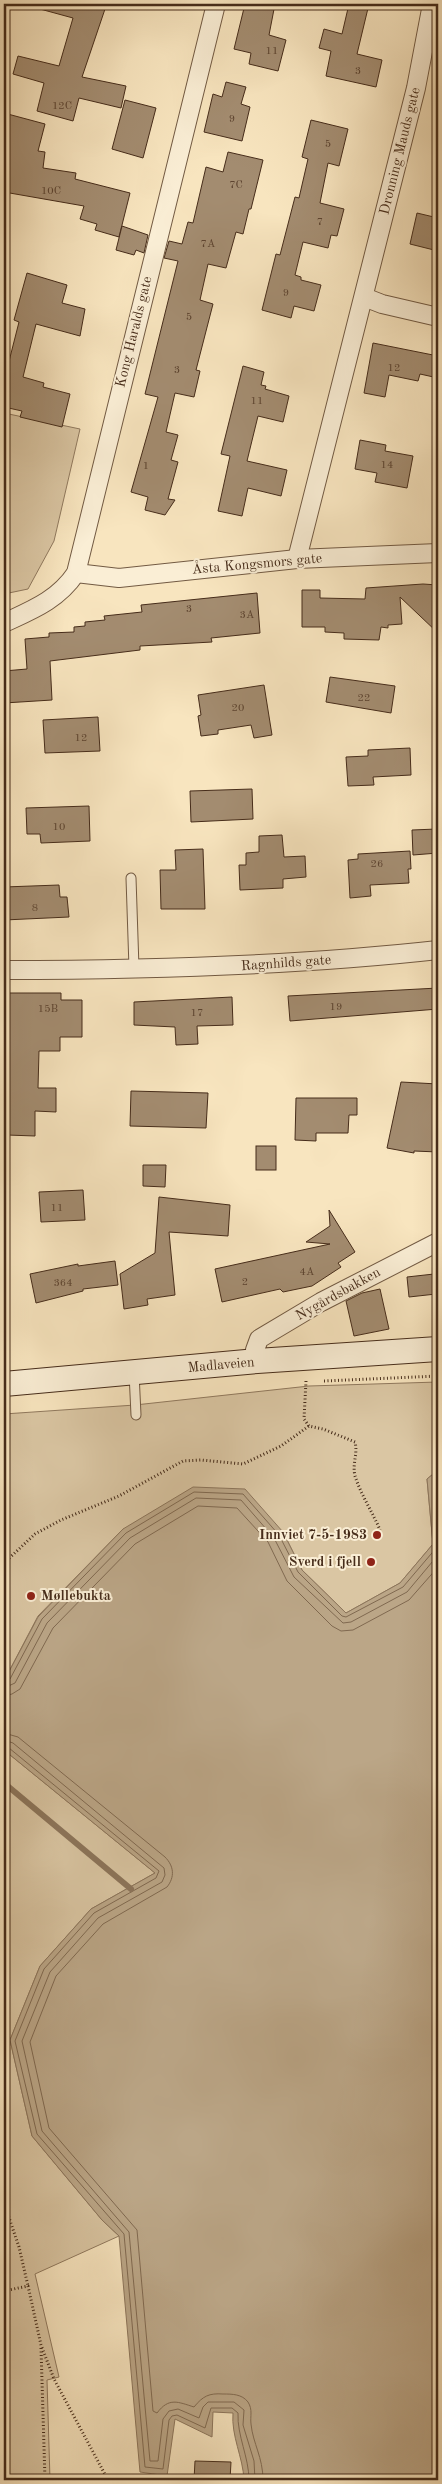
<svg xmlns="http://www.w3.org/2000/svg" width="442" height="2484" viewBox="0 0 442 2484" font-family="'Old Standard TT',serif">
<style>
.green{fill:#dac6a3;stroke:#90795e}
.water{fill:#bba687;stroke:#8c755b}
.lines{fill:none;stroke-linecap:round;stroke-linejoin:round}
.shore{stroke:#806950;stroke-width:1}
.stream{stroke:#8c755b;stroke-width:6}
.building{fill:#a38c70;stroke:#462c1a}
.service-casing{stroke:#725a43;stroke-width:11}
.minor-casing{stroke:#725a43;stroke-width:20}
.secondary-casing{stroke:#462c1a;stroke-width:26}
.path{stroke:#462c1a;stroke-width:3;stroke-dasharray:1 2.5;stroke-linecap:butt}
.service{stroke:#faeed5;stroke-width:9}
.minor{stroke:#faeed5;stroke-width:18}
.secondary{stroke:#faeed5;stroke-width:24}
.poi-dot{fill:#8f2418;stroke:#faeed5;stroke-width:2}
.labels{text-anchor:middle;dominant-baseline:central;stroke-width:4;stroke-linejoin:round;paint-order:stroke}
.number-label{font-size:11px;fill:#5d4430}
.street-label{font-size:14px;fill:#462c1a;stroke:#faeed5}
.poi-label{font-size:14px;font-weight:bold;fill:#462c1a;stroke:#faeed5;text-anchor:end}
</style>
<rect width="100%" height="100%" fill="#f8e5bf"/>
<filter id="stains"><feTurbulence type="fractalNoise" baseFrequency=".004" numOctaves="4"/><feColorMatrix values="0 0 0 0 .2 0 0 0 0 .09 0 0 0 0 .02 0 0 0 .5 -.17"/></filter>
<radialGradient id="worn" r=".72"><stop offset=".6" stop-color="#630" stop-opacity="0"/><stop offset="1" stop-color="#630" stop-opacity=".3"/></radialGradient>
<g class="green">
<path d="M4 413 80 429 54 541 28 589 4 594Z"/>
<path d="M438 1382V1470L427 1479 433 1544 400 1583 346 1613 302 1570 283 1532 123 1529 38 1616 4 1681V1414L135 1405 309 1386Z"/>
<path d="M4 1750 155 1873 91 1909 40 1966 10 2040 32 2136 102 2220 119 2236 35 2274 59 2377 47 2380 50 2480H4Z"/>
</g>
<path class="water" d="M438 1470V2480H244C243 2457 231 2436 233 2413L213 2412 212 2437 175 2419 167 2476 140 2472 119 2236 102 2220 32 2136 10 2040 40 1966 91 1909 155 1873 4 1750V1681L38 1617 123 1529 193 1487 245 1489 283 1532 302 1570 346 1613 400 1583 433 1544 427 1479Z"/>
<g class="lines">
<g class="shore">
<path d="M4 1682 10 1679 42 1619 126 1533 194 1492 243 1494 279 1535 298 1572 342 1616 346 1617 403 1587 437 1547 433 1482 438 1477"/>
<path d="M4 1688 15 1683 47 1623 130 1538 196 1498 241 1500 274 1538 294 1577 343 1623 351 1622 407 1592 438 1555"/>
<path d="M4 1696 12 1694 20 1689 53 1628 135 1544 198 1506 237 1508 268 1542 287 1581 332 1626 341 1631 353 1630 409 1600 438 1567"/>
<path d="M4 1733 18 1737 165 1857C174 1866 175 1877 167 1887L103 1924 56 1976 30 2042 49 2128 137 2230 153 2411 157 2413C169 2397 178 2402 194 2407 203 2396 209 2393 223 2394 232 2394 242 2394 248 2402 253 2410 250 2416 251 2424 253 2444 263 2457 263 2480"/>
<path d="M4 1740 13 1743 164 1868 165 1875 162 1882 98 1918 50 1972 22 2041 42 2131 129 2232 150 2461H158L163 2419 169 2411 178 2409 199 2418 203 2407 208 2402H234L244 2410 243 2425 254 2461 255 2480"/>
<path d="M4 1747 9 1748 159 1871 156 1878 94 1913 44 1969 15 2041 37 2134 124 2234 145 2467 163 2469 169 2420 172 2416 177 2415 205 2428 211 2408H232L238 2413C237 2436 249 2457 249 2480"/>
</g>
<path class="stream" d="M4 1783 131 1889"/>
</g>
<g class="building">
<path d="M41 4H88L105 9 82 77 126 86 121 108 79 98 73 121 37 111 44 83 13 74 18 56 59 66 73 18 40 9Z"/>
<path d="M245 4H275L269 35 286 40 278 71 249 64 251 53 234 49Z"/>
<path d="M349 4H369L357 54 382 60 376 87 326 76 331 51 319 48 324 29 342 34Z"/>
<path d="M226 82 246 87 241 104 250 107 242 141 204 132 213 94 222 97Z"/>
<path d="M125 100 156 108 143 158 112 149Z"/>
<path d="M4 113 45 124 38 151 45 152 43 168 76 173 75 179 130 193 119 237 95 230 97 224 80 219 84 206 4 192Z"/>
<path d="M311 120 348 129 339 166 328 163 320 203 344 209 337 236 331 235 328 248 303 242 295 275 301 277V280L321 285 314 311 294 306 291 318 262 310 276 254 280 255 295 197 299 198 308 159 302 157Z"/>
<path d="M228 152 263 160 251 209H249L243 234 236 232 226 268 208 264 200 300 213 304 196 370 200 371 194 397 175 393 166 432 178 435 171 460 178 462 168 499 175 500 165 515 145 510 148 497 131 492 158 397 145 394 178 261 164 258 169 241 182 244 188 222 193 223 206 167 223 172Z"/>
<path d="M417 213 438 218V251L410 244Z"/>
<path d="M122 226 148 235 144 253 136 250 134 255 116 250Z"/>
<path d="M27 273 67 285 62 303 85 309 80 336 36 324 23 377 44 383 43 387 70 394 62 427 20 417 22 411 4 407V381L19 322 14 320Z"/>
<path d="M373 343 438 356V378L420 374 418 381 389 375 385 397 364 393Z"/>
<path d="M243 366 264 372 261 385 266 386 265 389 289 396 283 422 258 416 247 461 287 470 281 496 248 488 242 516 218 511 230 456 221 454Z"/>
<path d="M360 440 386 445 385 451 413 456 407 488 375 482 377 473 355 469Z"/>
<path d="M423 584 438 585V633L400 597 402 624 388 625V628L381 627 379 640 344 639V633L325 632V627H302V590H320V598L365 599 366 588Z"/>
<path d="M257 593 260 633 211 638 212 642 140 646V650L50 661 52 700 4 703V671L27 669 25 639 49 637V633L74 632V627L85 626V622L105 620 104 616 142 612 141 605Z"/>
<path d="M330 677 395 686 391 713 326 702Z"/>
<path d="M264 685 272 735 254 738 251 725 218 730V734L201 736 198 716 201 715 198 695Z"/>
<path d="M98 717 100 751 45 753 43 720Z"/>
<path d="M410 748 411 775 373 777 374 785 348 786 346 757 368 756V750Z"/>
<path d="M252 789 253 819 191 822 190 791Z"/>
<path d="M89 806 90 841 41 843 40 834H27L26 808Z"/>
<path d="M437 829 438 853 413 855 412 830Z"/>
<path d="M282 835 284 857 305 856 306 877 283 879V888L240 890 239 865H246V853L259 852V836Z"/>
<path d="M203 849 205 909H161L160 870H176L175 850Z"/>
<path d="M410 851 411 869H408L409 883 370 885 371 896 350 898 348 860 358 859V854Z"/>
<path d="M59 885 60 897H67L69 917 4 920V887Z"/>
<path d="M438 988V1009L290 1021 288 996Z"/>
<path d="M4 993H61V1000H82V1037H60V1051H39L38 1088H56V1112L35 1111V1136L7 1135V1109H4Z"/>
<path d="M232 997 233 1025 197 1026 198 1044 176 1045 175 1027 134 1025V1002Z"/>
<path d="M401 1082 438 1084V1152L414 1151V1153L387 1148Z"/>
<path d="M131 1091 208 1093 206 1128 130 1126Z"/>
<path d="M296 1098H357V1115H349L348 1133H316V1141L295 1140Z"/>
<rect x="256" y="1146" width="20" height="24"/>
<path d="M143 1165H166L165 1187 143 1186Z"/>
<path d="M83 1190 85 1220 41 1222 39 1192Z"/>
<path d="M159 1197 230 1205 228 1236 169 1232 175 1295 147 1299 148 1305 124 1309 120 1274 155 1253Z"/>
<path d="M329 1210 355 1252 338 1263 341 1267 312 1286 283 1292 280 1289 222 1302 215 1269 330 1244 306 1242 330 1226Z"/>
<path d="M115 1261 118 1285 83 1289V1291L36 1303 30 1274 78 1264V1266Z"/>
<path d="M434 1274 436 1294 409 1297 407 1277Z"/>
<path d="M380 1289 389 1329 354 1336 346 1301 362 1293Z"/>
<path d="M195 2461 231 2462 230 2480H194Z"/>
</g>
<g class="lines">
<g class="service-casing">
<g id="service">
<path d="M131 878 134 968"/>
<path d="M134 1373 136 1415"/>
</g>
</g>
<g class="minor-casing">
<g id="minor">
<path d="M364 297 382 304 438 317"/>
<path d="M297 559 416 88 432 4"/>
<path d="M76 573 119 578 297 559 438 553"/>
<path d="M4 623C32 610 58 600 76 573L216 4"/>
<path d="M4 970C149 970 294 966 438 950"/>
<path d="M257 1361 255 1350 259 1339 321 1302 438 1242"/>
</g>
</g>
<g class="secondary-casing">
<path id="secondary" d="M4 1384 257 1361 438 1349"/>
</g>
<g class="path">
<path d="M306 1381 304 1419 309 1426 323 1429 355 1442C358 1455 352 1463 355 1476 361 1495 373 1513 380 1530"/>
<path d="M324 1381 438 1376"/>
<path d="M4 1563 35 1534 61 1520 119 1496 183 1461 201 1460 243 1464 281 1446 309 1426"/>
<path d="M4 2203 19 2247 28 2286"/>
<path d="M4 2291 28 2286 41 2345 54 2379 108 2480"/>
<path d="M41 2348 45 2480"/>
</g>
<use href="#service" class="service"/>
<use href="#minor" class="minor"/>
<use href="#secondary" class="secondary"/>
</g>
<g class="poi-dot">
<circle cx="377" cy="1535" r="5"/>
<circle cx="371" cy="1562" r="5"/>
<circle cx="31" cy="1596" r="5"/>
</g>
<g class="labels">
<g class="number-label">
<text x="272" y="51">11</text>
<text x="358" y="71">3</text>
<text x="62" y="106">12C</text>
<text x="232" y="119">9</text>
<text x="328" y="144">5</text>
<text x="236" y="185">7C</text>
<text x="51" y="191">10C</text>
<text x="320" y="222">7</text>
<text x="208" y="244">7A</text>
<text x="286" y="293">9</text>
<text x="189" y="317">5</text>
<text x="394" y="368">12</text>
<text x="177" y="370">3</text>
<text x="257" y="401">11</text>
<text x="387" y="465">14</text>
<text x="146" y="466">1</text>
<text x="189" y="609">3</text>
<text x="247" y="615">3A</text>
<text x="364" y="698">22</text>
<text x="238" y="708">20</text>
<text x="81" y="738">12</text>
<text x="59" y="827">10</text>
<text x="377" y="864">26</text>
<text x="35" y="908">8</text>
<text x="336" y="1007">19</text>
<text x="48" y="1009">15B</text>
<text x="197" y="1013">17</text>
<text x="57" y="1208">11</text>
<text x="307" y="1272">4A</text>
<text x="245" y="1282">2</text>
<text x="63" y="1283">364</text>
</g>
<g class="street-label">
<text transform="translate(400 151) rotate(-76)">Dronning Mauds gate</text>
<text transform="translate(134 332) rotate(-76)">Kong Haralds gate</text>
<text transform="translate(257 564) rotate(-5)">Åsta Kongsmors gate</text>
<text transform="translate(286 963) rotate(-4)">Ragnhilds gate</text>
<text transform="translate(338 1294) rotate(-29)">Nygårdsbakken</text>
<text transform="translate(221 1365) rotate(-5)">Madlaveien</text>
</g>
<g class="poi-label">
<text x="367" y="1535">Innviet 7-5-1983</text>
<text x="361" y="1562">Sverd i fjell</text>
<text x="41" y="1596" text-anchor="start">Møllebukta</text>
</g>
</g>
<rect width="442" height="2484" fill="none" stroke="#f8e5bf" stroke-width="20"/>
<rect x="5" y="5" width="432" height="2474" fill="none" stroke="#462c1a" stroke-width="2.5"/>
<rect x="10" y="10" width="422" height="2464" fill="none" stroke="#462c1a"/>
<rect width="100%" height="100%" filter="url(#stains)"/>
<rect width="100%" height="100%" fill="url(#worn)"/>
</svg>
